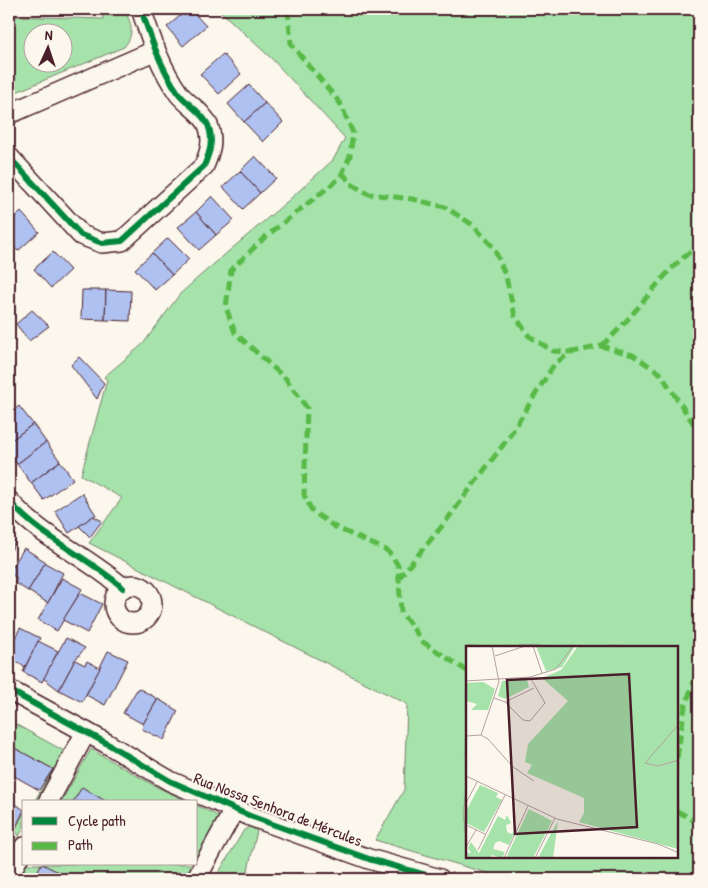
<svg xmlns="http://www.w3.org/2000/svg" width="708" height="888" viewBox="0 0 708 888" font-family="'Patrick Hand',sans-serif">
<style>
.green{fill:#a5e3ab;stroke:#78816b;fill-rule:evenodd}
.building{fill:#afc1f0;stroke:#4a1f2b}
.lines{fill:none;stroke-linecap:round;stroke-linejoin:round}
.street-casing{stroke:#4a1f2b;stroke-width:22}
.street{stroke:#fbf7ec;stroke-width:19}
.quiet{stroke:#58b947;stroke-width:5;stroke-dasharray:10 5;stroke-linecap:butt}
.cycleway-casing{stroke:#fbf7ec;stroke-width:9}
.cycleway{stroke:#00873e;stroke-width:6}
.labels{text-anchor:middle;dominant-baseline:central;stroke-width:4;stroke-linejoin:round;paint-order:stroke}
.street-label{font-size:16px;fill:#4a1f2b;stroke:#fbf7ec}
.inset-road{fill:none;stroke:#b4a19f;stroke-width:1}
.view{fill:#4a1f2b;fill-opacity:0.15;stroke:#4a1f2b;stroke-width:2.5}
.inset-edge{fill:none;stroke:#4a1f2b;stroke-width:2.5}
</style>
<rect width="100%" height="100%" fill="#fbf7ec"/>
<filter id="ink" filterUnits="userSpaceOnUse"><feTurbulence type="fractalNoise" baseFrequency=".02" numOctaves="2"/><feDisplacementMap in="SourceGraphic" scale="10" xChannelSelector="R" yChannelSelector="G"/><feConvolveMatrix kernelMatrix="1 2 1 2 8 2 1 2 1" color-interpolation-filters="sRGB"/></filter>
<g filter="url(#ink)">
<g class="green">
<path d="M102 9H123C132 21 135 35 124 47L9 95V16L103 19ZM62 32V62H32V32Z"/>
<path d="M218 9H699V879H507L375 840 404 790 407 704 89 543 122 498 81 475 107 380 104 377 143 344 180 294 201 275 290 199 333 160 345 138 272 59ZM467 647H677V857H467Z"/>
<path d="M9 704 15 724 66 752 42 799 34 802 53 769 9 745Z"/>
<path d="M91 749 155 786 189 802H61Z"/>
<path d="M196 805 218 816 219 825 189 879H19L27 864H196Z"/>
<path d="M24 812V828L19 836 15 830Z"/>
<path d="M250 827 257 831 246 879H215L244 830Z"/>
</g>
<g class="building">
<path d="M188 9H190L206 26 183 46 167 27Z"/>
<path d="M223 54 241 74 219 94 200 74Z"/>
<path d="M249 85 265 103 244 122 228 104Z"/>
<path d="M265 103 283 122 263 142 244 122Z"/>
<path d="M255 156 276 178 260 193 240 171Z"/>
<path d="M240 171 260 193 243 209 223 187Z"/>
<path d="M212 196 234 220 216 235 196 212Z"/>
<path d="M21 212 39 232 18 251 9 242V223Z"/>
<path d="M196 212 216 235 199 250 178 227Z"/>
<path d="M168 238 189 259 172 275 152 253Z"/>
<path d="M53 252 70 270 51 288 34 269Z"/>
<path d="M152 253 172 275 155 290 135 269Z"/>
<path d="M82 290H106L105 320 81 319Z"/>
<path d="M106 290 131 291 130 321 105 320Z"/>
<path d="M32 310 49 326 29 341 16 324Z"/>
<path d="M79 357 104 383 97 399 71 365Z"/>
<path d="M19 406 33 424 9 442V414Z"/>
<path d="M33 424 46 442 17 464 9 453V442Z"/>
<path d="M46 442 60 461 31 483 17 464Z"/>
<path d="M60 461 73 479 44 500 31 483Z"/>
<path d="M82 493 96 515 69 533 55 511Z"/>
<path d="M93 516 102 521 90 537 79 526Z"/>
<path d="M9 539 15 542 9 555Z"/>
<path d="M24 548 46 562 28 591 15 583 17 578 9 573Z"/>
<path d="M45 563 63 573 48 603 28 591Z"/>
<path d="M62 578 82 589 57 631 38 620Z"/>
<path d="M80 593 102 604 87 633 63 620Z"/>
<path d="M20 628 40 638 25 667 9 658V650Z"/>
<path d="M66 638 85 648 75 660 59 690 43 678Z"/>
<path d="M38 641 58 651 42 682 23 672Z"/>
<path d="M108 651 128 660 105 705 86 695Z"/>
<path d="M75 660 85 665 87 661 100 668 82 702 59 690Z"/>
<path d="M138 688 158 699 143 724 123 713Z"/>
<path d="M158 699 178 711 164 740 142 729 143 724Z"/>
<path d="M9 745 53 769 39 790 9 773Z"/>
<path d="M82 787 107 802H73Z"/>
<path d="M9 799 24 810 9 842Z"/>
<path d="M41 864H42L73 879H34Z"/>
</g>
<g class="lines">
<g class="street-casing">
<g id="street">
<path d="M9 114 154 51"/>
<path d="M9 157 81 235 102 243 122 241 204 166C210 152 214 140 208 125 203 113 187 104 179 94 160 67 151 39 141 9"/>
<path d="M9 501C41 538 87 556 123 588"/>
<circle cx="133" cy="604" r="19"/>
<path d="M9 690 106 743 170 781 250 816 369 859 440 879"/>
<path d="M48 802 86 732"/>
<path d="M9 875 24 847"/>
<path d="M196 879 234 810"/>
</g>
</g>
<use href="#street" class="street"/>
<g class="quiet">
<path d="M288 9 291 44 340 103 353 133 350 156 340 178 264 238 231 270 226 307 235 333 286 379 307 408 304 495 312 511 335 527 388 551 398 565 401 612 423 642 467 671"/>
<path d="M342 172 351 184 369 194 412 199 445 207 473 225 494 248 506 277 515 316 529 336 553 351 573 352"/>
<path d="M601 346C637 316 660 272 699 245"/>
<path d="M398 579 443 525 509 437 555 363 573 352 601 346 633 355 660 373 699 432"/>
<path d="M677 758 685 706 699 668"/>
<path d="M677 811 699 823"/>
</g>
<g class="cycleway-casing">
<g id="cycleway">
<path d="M9 157 81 235 102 243 122 241 204 166C210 152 214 140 208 125 203 113 187 104 179 94 160 67 151 39 141 9"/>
<path d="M9 501C41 538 87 556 123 588"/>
<path d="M9 690 106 743 170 781 250 816 369 859 440 879"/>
</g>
</g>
<use href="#cycleway" class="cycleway"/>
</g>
</g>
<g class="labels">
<g class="street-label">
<text transform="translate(278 809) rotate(21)">Rua Nossa Senhora de Mércules</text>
</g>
</g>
<g transform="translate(466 646)">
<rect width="212" height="212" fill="#fbf7ec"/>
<path d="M70 0H109L96 21 80 25ZM112 0H212V203L113 176 118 167V152L61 127 66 119 59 116 62 98 102 55 76 32 95 24ZM61 34 63 41 39 53 32 50 36 35ZM17 36 29 43 22 64H5L11 58 0 55V37ZM14 139 32 147 30 151 36 154 18 186 0 177V165ZM63 163 86 175 67 212H40ZM41 169 45 177 40 179 41 186 46 188 52 180 43 199 33 195 29 197 27 203 39 206 36 212 26 209 24 212H0V207H5L2 202 5 196 13 207 32 170 39 174ZM92 175 87 212H72L82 193Z" fill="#a5e3ab"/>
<path class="inset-road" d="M67 0 76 27M29 10 59 0M0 35 64 31 90 23 107 0M28 52 39 56 57 74 64 75 79 57 64 31M39 56 68 42M213 78 179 117 192 120 213 114M15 89 33 36 26 0M0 90 15 89 22 93 47 121 68 135M0 130 91 173 192 198 213 207M0 157 11 136M0 179 19 188M0 201 10 184M12 204 39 149M38 212 62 160M69 212 89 172"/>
<path class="view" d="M163 28 171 181 49 188 41 34Z"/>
<rect width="212" height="212" class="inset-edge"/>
</g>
<rect width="708" height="888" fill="none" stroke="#fbf7ec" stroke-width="30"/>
<rect x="15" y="15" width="678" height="858" fill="none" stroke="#4a1f2b" stroke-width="2" filter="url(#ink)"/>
<rect x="22" y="800" width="175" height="65" fill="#fbf7ec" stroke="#b4a19f"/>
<rect x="32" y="817" width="25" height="8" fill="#00873e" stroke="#b4a19f"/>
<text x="68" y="826" font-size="15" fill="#4a1f2b">Cycle path</text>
<rect x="32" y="842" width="25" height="8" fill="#58b947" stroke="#b4a19f"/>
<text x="68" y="850" font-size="15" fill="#4a1f2b">Path</text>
<g transform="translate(48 48) rotate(3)"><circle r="24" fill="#fbf7ec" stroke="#b4a19f"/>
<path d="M0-4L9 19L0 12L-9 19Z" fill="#4a1f2b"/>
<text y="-8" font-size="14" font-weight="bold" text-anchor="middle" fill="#4a1f2b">N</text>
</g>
</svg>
